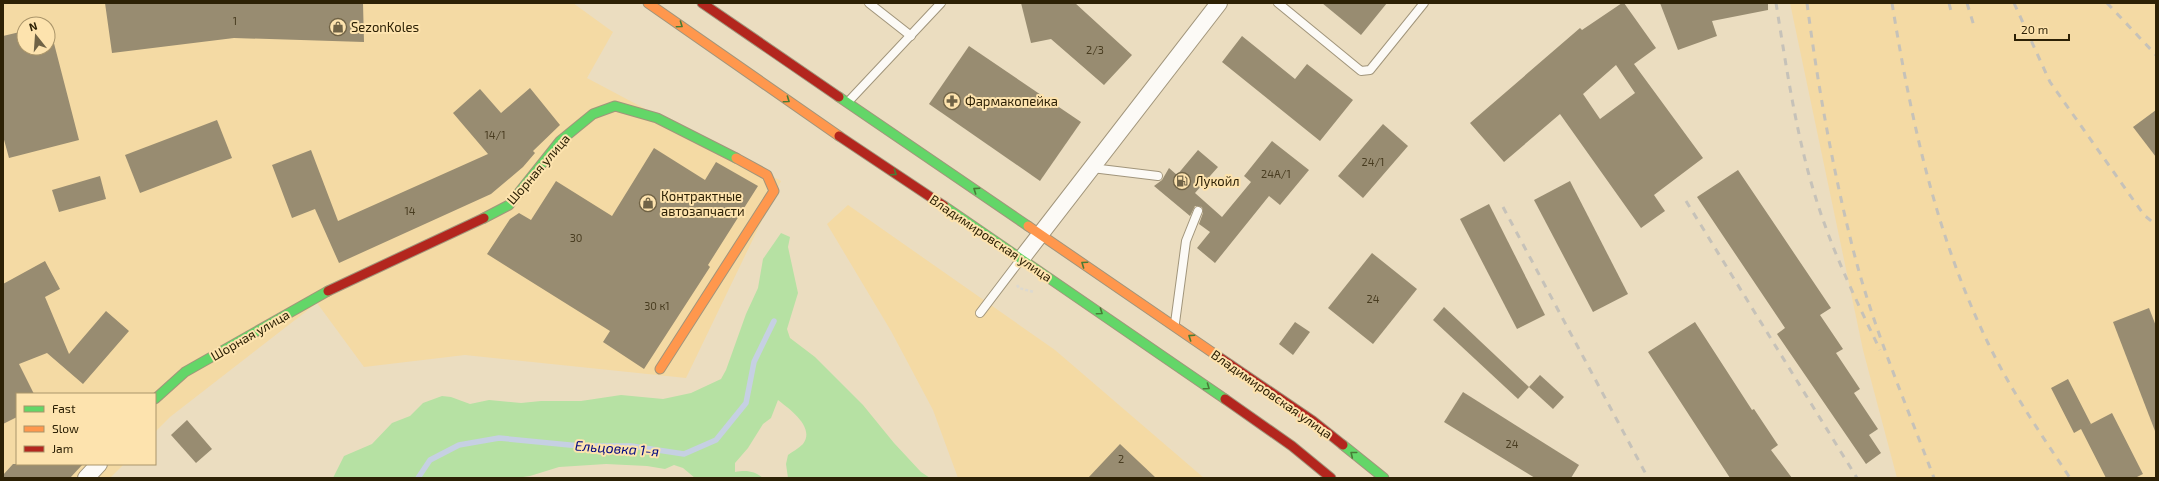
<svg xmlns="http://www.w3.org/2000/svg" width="2159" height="481" viewBox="0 0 2159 481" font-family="'Exo 2',sans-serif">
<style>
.built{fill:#f4daa4;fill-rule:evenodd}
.green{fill:#b6e1a3}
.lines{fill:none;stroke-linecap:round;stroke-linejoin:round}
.stream{stroke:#c6d0e3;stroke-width:5.5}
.building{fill:#988c71;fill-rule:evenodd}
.lane-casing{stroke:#a1957b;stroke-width:10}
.street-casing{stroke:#a1957b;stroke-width:18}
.fast-casing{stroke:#a1957b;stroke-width:11}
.slow-casing{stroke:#a1957b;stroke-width:11}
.jam-casing{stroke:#a1957b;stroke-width:11}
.path{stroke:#ddd9cf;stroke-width:2.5;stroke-dasharray:3 2;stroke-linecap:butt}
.lane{stroke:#fcfaf6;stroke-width:8}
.street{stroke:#fcfaf6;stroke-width:16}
.fast{stroke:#63d668;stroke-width:9}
.slow{stroke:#ff974d;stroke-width:9}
.jam{stroke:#b3261e;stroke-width:9}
.rail{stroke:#c6c2b9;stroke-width:3;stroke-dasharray:7 7;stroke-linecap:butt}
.oneway{stroke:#487c36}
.labels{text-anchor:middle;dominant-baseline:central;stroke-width:4;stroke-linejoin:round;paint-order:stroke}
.number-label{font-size:11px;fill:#483c20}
.poi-label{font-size:13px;fill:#2d2105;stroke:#fde3ae;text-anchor:start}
.street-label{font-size:13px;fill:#2d2105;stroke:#fde3ae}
.water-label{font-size:14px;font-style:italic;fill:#010981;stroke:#fde3ae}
</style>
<rect width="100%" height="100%" fill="#ebddc0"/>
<g class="built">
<path d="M3 3H573L613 32 587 78 781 181 686 378 465 355 364 367 317 303 170 417 155 432V394H17V464H124L110 478H3ZM24 24H48V48H24Z"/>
<path d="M1790 3H2156V478H1897L1863 350Z"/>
<path d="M848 205 1055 350 1204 478H958L933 410 891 331 827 224Z"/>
</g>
<path class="green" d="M781 233 790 237 788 247 798 293 787 329 790 338 815 357 863 405 894 443 921 472 930 478H788L786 464 788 455C792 452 799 448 803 444 816 427 788 408 778 400L771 418 763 424 748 448 735 463V472C747 470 754 471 763 478H695L683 468 674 465 665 469 647 466 606 464 559 467 530 476 516 478H333L344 456 372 444 392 423 410 416 423 403 442 396 451 397 470 404 489 400 521 403 541 401H581L621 395 663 399 691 393 721 379 726 370 746 314 758 288 763 259Z"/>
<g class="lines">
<path class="stream" d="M418 478 430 460 459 445 499 438 580 446H631L684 454 716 440 746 403 754 362 774 321"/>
</g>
<g class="building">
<path d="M105 3H363L364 42 234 38 112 53Z"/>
<path d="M1021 3H1075L1132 55 1104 85 1051 39 1031 43Z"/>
<path d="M1322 3H1387L1361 35Z"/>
<path d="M1622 3H1624L1656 48 1634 64 1703 158 1654 195 1665 211 1641 228 1560 114 1504 162 1470 123 1580 28 1582 30ZM1616 65 1635 93 1600 119 1583 94Z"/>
<path d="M1660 3H1768V10L1712 21 1717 36 1678 50Z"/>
<path d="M49 24 79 140 9 158 3 136V36L24 31V48H48Z"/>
<path d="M1242 36 1295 79 1307 64 1353 100 1320 141 1222 62Z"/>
<path d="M969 46 1081 122 1040 181 929 104Z"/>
<path d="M530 88 560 125 533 151 535 153 523 167 491 194 339 263 315 209 292 218 272 165 311 150 338 221 488 154 453 113 480 89 501 113Z"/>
<path d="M2156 110V157L2133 127Z"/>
<path d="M217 120 232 158 140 193 125 155Z"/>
<path d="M1383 124 1408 146 1363 198 1338 176Z"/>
<path d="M1272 141 1309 170 1280 205 1269 196 1215 263 1197 248 1210 232 1199 224 1203 213 1202 207 1195 206 1190 216 1154 186 1162 180 1169 168 1177 175 1198 150 1218 167 1195 193 1222 217 1251 182 1244 176Z"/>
<path d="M654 148 705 180 716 162 758 186 708 265 710 267 644 369 603 342 610 331 487 254 510 219 519 213 531 220 556 181 612 216Z"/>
<path d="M1738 170 1831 308 1820 315 1843 349 1836 353 1860 389 1854 393 1878 429 1869 435 1881 453 1866 464 1777 334 1785 328 1697 197Z"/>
<path d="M100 176 106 199 59 212 52 190Z"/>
<path d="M1570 181 1628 294 1593 312 1534 200Z"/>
<path d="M1489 204 1545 315 1517 329 1460 219Z"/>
<path d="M1372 253 1417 289 1373 344 1328 308Z"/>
<path d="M45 261 60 289 45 297 69 354 106 311 129 331 83 384 47 353 19 364 34 394H17V417L3 424V284Z"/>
<path d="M1444 307 1529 387 1518 399 1433 320Z"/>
<path d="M2149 308 2156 326 2155 431 2113 322Z"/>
<path d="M1295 322 1310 332 1293 355 1279 344Z"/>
<path d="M1695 322 1752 410 1754 409 1778 445 1771 450 1792 478H1730L1648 352Z"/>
<path d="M1540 375 1564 397 1553 409 1529 387Z"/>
<path d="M2068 379 2091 424 2087 426 2112 413 2143 474 2135 478H2106L2081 429 2074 433 2051 388Z"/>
<path d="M1463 392 1579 465 1571 478H1535L1444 422Z"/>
<path d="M187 420 212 449 196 463 171 435Z"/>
<path d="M1120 444 1156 478H1088Z"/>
<path d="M13 464H83L70 478H3V475Z"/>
</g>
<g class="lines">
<g class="lane-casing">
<g id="lane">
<path d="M869 3 911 36"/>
<path d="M1278 3 1361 71 1370 70 1424 3"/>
<path d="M848 102 941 3"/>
<path d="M1092 168 1158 176"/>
<path d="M980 313 1021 259"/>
<path d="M1175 323 1186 241 1198 211"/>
</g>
</g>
<g class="street-casing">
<g id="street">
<path d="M1022 258 1219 3"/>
<path d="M86 478 99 464"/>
</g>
</g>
<g class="fast-casing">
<g id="fast">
<path d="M839 97 1028 226"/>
<path d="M944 206 1225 399"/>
<path d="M484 218 509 205 560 141 593 114 615 106 657 118 736 158"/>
<path d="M155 399 185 372 328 291"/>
<path d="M1343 445 1384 478"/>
</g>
</g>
<g class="slow-casing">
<g id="slow">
<path d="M648 3 839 136"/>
<path d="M1028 226 1216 355"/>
<path d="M660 369 774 191 767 175 736 158"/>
</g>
</g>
<g class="jam-casing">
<g id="jam">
<path d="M702 3 839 97"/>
<path d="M839 136 944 206"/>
<path d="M328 291 484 218"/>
<path d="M1216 355 1313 421 1343 445"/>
<path d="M1225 399 1292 446 1331 478"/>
</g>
</g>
<path class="path" d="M1017 285 1019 288 1034 292"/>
<use href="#lane" class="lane"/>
<use href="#street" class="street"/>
<use href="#fast" class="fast"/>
<use href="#slow" class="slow"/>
<use href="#jam" class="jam"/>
<g class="rail">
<path d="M1776 3C1787 71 1797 142 1819 208 1835 257 1858 304 1880 350"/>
<path d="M1807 3C1818 87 1833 171 1854 253 1874 330 1906 404 1934 478"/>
<path d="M1892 3C1911 120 1936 236 1988 343 2011 391 2041 434 2070 478"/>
<path d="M1949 3 1951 11"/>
<path d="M1967 3 1974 26"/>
<path d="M2014 3 2050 82 2144 215 2156 225"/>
<path d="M2107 3 2156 55"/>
<path d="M1686 201 1857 478"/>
<path d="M1503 207 1648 478"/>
</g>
</g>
<defs><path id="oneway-chevron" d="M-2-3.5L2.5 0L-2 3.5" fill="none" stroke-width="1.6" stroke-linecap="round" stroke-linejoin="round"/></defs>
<g class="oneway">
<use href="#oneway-chevron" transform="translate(680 25) rotate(35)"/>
<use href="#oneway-chevron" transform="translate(787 100) rotate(35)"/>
<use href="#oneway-chevron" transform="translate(894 173) rotate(34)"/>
<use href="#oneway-chevron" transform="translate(976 190) rotate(-146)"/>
<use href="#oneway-chevron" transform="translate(1084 264) rotate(-145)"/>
<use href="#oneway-chevron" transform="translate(1100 312) rotate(35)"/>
<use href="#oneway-chevron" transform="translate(1191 337) rotate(-146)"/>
<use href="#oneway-chevron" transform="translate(1207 387) rotate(35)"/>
<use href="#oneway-chevron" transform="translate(1353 454) rotate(-141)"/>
</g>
<defs>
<g id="shop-ring" transform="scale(0.9)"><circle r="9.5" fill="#fde3ae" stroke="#706346" stroke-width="1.5"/><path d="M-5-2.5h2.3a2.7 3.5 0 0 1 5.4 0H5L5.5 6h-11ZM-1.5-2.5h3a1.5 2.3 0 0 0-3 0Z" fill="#706346"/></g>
<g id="pharmacy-ring" transform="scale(0.9)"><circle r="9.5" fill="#fde3ae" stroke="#706346" stroke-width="1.5"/><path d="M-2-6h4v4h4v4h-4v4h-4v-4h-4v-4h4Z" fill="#706346"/></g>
<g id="fuel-ring" transform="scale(0.9)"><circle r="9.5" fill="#fde3ae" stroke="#706346" stroke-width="1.5"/><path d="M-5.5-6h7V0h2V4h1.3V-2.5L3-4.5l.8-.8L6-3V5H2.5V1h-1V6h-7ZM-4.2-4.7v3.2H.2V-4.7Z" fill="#706346"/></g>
</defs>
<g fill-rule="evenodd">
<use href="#shop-ring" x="338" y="27"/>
<use href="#pharmacy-ring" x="952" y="101"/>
<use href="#fuel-ring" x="1182" y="181"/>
<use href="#shop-ring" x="648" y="203"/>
</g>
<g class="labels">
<g class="number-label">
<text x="235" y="20">1</text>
<text x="1095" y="49">2/3</text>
<text x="495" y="134">14/1</text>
<text x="1373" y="161">24/1</text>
<text x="1276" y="173">24А/1</text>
<text x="410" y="210">14</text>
<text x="576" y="237">30</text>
<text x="1373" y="298">24</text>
<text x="657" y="305">30 к1</text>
<text x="1512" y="443">24</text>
<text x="1121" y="458">2</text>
</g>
<g class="poi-label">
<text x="351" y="27">SezonKoles</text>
<text x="965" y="101">Фармакопейка</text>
<text x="1195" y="181">Лукойл</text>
<text x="661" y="196">Контрактные<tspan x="661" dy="15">автозапчасти</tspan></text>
</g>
<g class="street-label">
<text transform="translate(538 169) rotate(-49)">Шорная улица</text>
<text transform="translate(991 238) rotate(34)">Владимировская улица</text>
<text transform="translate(250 335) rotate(-30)">Шорная улица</text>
<text transform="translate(1272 394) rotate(35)">Владимировская улица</text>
</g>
<g class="water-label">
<text transform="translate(617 448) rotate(4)">Ельцовка 1-я</text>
</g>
</g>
<rect width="2159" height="481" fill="none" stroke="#2d2105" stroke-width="8"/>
<rect x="16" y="393" width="140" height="72" fill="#fde3ae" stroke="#aa956a"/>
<rect x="24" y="406" width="20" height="6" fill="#63d668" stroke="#aa956a"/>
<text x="52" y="413" font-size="12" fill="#2d2105">Fast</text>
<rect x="24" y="426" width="20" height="6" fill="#ff974d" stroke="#aa956a"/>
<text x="52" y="433" font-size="12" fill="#2d2105">Slow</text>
<rect x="24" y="446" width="20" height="6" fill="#b3261e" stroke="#aa956a"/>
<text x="52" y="453" font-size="12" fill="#2d2105">Jam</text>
<g transform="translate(36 36) rotate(343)"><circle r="19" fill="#fde3ae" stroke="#aa956a"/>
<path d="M0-3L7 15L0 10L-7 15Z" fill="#706346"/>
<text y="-6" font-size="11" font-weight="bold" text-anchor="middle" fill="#2d2105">N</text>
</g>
<path d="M2015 34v6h54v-6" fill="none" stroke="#2d2105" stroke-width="2"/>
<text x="2021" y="34" font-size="12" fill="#2d2105" stroke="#fde3ae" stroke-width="3" paint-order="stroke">20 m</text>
</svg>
